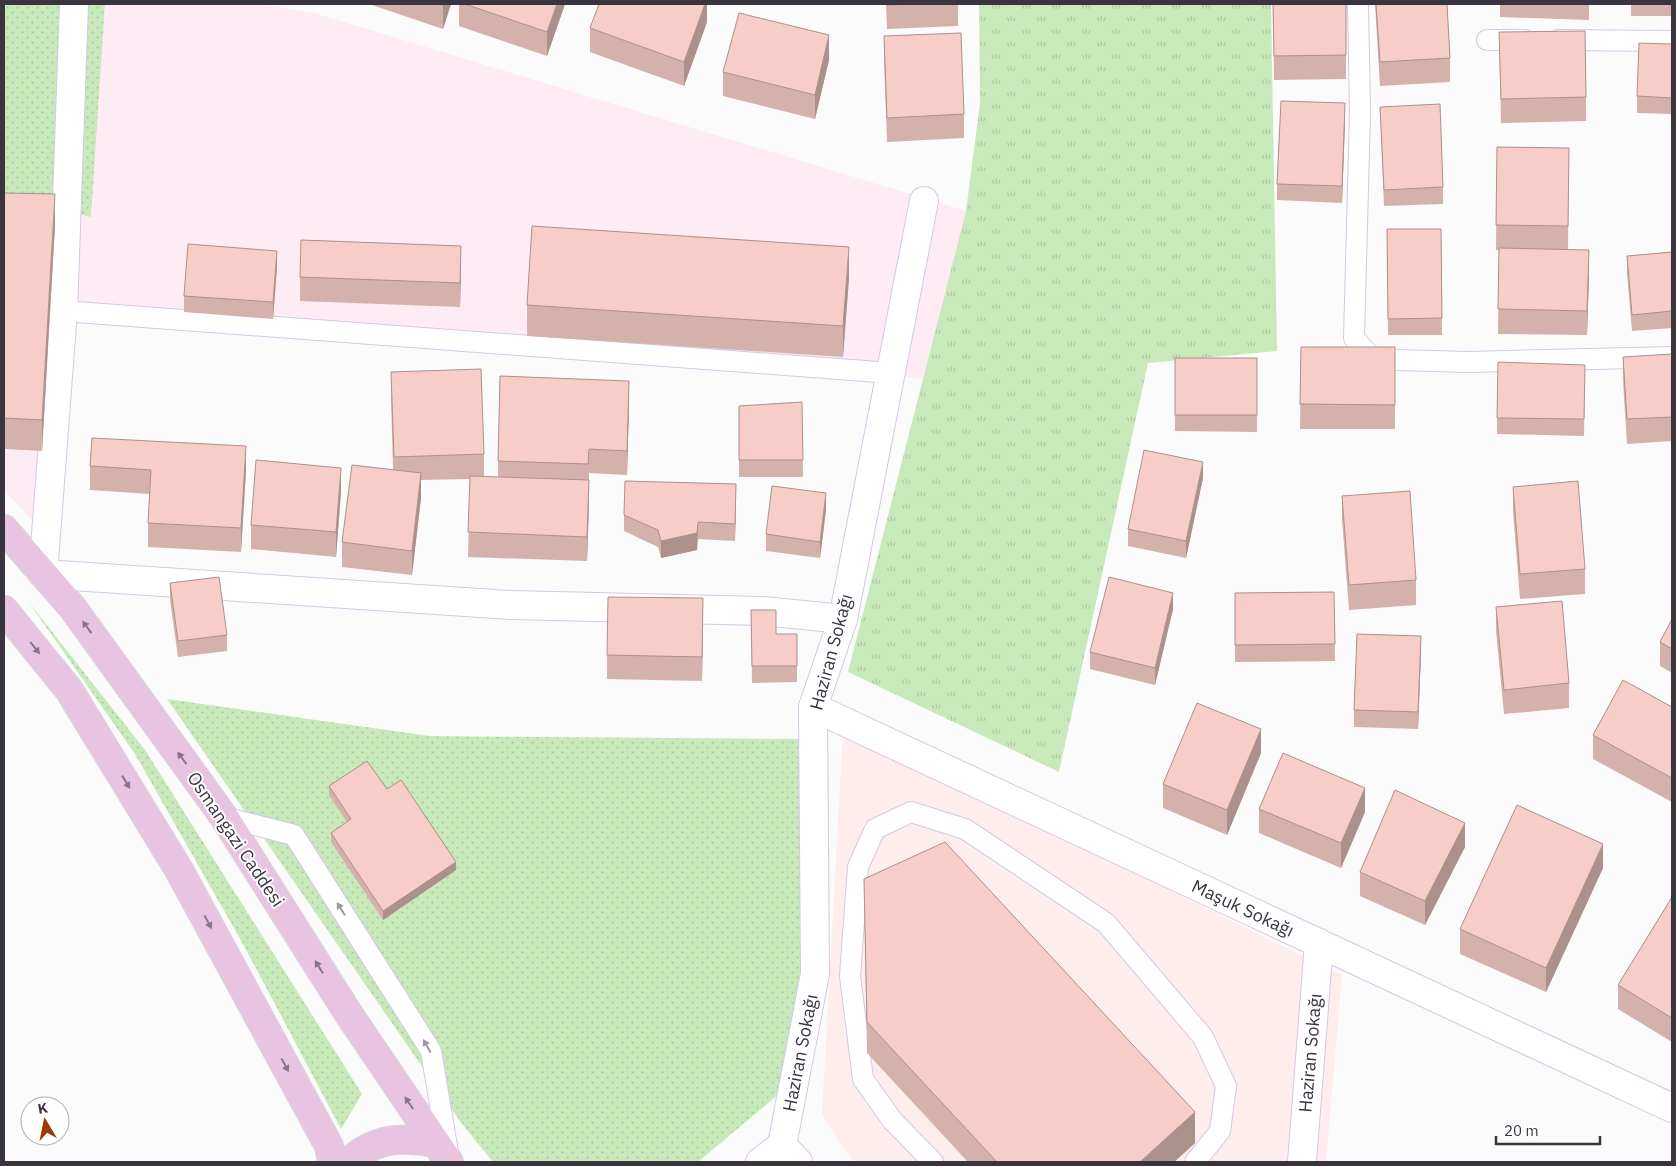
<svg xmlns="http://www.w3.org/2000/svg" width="1676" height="1166" viewBox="0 0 1676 1166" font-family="'IBM Plex Sans',sans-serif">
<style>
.commercial{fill:#fdedec}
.industrial{fill:#ffebf3}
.grass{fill:url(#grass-dots)}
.park{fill:url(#park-tufts)}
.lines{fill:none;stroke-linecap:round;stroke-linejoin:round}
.service-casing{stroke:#d5c7e6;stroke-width:22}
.minor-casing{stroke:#d5c7e6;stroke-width:30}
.primary-casing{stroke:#d7d6d9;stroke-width:30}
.service{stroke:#fff;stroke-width:20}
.minor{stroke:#fff;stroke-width:28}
.primary{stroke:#e8c4e0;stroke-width:28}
.wall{fill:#d4b1ab}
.shaded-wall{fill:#ac908b}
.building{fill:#f6cec7;stroke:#ac908b}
.oneway{fill:#887588}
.oneway2{fill:#9c9aa0}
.labels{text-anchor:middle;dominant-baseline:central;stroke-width:4;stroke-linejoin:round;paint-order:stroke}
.street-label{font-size:18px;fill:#393440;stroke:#fff}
</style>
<defs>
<pattern id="grass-dots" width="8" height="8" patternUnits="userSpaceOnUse" patternTransform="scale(1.25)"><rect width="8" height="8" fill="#c8eaba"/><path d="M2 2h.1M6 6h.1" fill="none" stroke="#adc9a1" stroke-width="1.8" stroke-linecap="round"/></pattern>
<pattern id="park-tufts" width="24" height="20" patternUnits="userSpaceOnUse" patternTransform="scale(1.25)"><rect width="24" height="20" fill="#c8eaba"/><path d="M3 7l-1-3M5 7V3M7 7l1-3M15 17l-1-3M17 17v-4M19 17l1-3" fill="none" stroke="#adc9a1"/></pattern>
</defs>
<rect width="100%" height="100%" fill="#fbfbfb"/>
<path class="commercial" d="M843 730 1342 975 1326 1162H853L822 1114Z"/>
<path class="industrial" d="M105 4H262L314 13 966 211 923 379 75 311 60 550 4 490V195L91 217Z"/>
<g class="grass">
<path d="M4 4H105L91 217 4 195Z"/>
<path d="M28 601 145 750 362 1094 341 1129 243 944 135 754Z"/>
<path d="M167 699 430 736 802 739 799 1077 698 1162H493L462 1124Z"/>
</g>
<path class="park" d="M979 4H1271L1277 351 1148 363 1059 772 848 672 966 211 980 103Z"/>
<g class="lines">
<g class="service-casing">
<g id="service">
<path d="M1358 4 1360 113 1354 338 1371 357 1397 360 1468 362 1672 357"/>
<path d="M1487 40H1525"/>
<path d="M1559 40 1672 41"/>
<path d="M63 311 891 373"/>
<path d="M224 817 294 835 431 1051 449 1158"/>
<path d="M933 1162 892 1120 863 1079 850 976 858 867 875 829 911 812 965 829 1106 923 1203 1037 1226 1086 1220 1131 1195 1162"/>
</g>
</g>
<g class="minor-casing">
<g id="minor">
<path d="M74 4 63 311 43 574 511 605 763 611 843 619"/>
<path d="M813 707 1672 1108"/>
<path d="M760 1162 782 1145"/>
<path d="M798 1162 782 1145 815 974 813 707 843 619 924 201"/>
<path d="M1302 1162 1319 943"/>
</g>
</g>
<g class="primary-casing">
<g id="primary">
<path d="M4 529 72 607 224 817 350 1016 449 1162"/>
<path d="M4 610 69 690 179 870 329 1146 332 1162"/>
<path d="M348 1162C377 1137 400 1137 436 1143"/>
</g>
</g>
<use href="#service" class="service"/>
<use href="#minor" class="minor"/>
<use href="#primary" class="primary"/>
</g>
<g class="wall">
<path d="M369 4H451L443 29Z"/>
<path d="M459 4H565L547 56 459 26Z"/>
<path d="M707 4V22L684 86 590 52V28Z"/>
<path d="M886 4H958V26L887 29Z"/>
<path d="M1273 4H1346V79L1274 80Z"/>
<path d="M1375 4H1447L1450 58V82L1380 86Z"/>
<path d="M1500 4H1589V20L1500 17Z"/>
<rect x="1631" y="4" width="41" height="12"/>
<path d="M1499 32 1586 97V121L1501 123Z"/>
<path d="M884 36 964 114V138L887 142 884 60Z"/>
<path d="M1672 44V114L1637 113V96Z"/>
<path d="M829 60 815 119 723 96V72Z"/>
<path d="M1380 107 1443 187V204L1384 206Z"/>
<path d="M1345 120 1342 203 1277 200V184Z"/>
<path d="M1497 147 1569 148 1568 250 1589 274 1587 335 1498 334 1499 250H1496Z"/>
<path d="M4 193 55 225 42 451 5 449 4 448Z"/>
<path d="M1387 229H1441L1442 335H1388Z"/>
<path d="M1672 252V328L1632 331 1627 273V256Z"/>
<path d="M277 267 273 319 184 312V296Z"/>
<path d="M461 270 460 307 300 301V277Z"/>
<path d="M849 278 843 357 527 336V305Z"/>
<path d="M1301 347H1395V429H1300Z"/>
<path d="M1672 354V441L1627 444 1623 381V357Z"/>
<path d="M1175 358H1257V432L1175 431Z"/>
<path d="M391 372 484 454V476L498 477V461L629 405 627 475 589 473V504L587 561 468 557 470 479 421 480V498L412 575 342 567V542L393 470 391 397Z"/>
<path d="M1585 381 1584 436 1497 434V418Z"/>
<path d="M802 402 803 477H739V406Z"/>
<path d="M90 466 246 470 241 552 148 547V523L150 494 90 490Z"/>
<path d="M1203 478 1186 558 1128 546V529Z"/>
<path d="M1513 487 1585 569V594L1520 599 1513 511Z"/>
<path d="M341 492 336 557 251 549V525Z"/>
<path d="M1342 496 1416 580V605L1349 610 1342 520Z"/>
<path d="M736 501 735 541 698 539 697 550 661 558 658 547 624 531V515Z"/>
<path d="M826 510 820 558 766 551V534Z"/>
<path d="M170 583 227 635V651L178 657 170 600Z"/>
<path d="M1334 592 1335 661 1235 662V593Z"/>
<path d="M1496 607 1569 683V708L1504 714 1496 631Z"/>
<path d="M1173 609 1155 685 1090 669V652Z"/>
<path d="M751 610 776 634H797V682L752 683Z"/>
<path d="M1672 619V673L1660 666V642Z"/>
<path d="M703 622 702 681 607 679V655Z"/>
<path d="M1421 652 1418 729 1354 727V710Z"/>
<path d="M1672 707V802L1593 759V735Z"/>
<path d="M1261 753 1227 835 1163 808V784Z"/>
<path d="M329 786 387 789 456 870 383 920 331 842V833L347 822 329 795Z"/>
<path d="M1259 809 1365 812 1341 868 1259 833Z"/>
<path d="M1465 847 1425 925 1360 896V872Z"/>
<path d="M1603 868 1546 992 1460 954V929Z"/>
<path d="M864 879 1195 1143 1174 1162H968L867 1053Z"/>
<path d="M1672 897V1042L1618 1009V985Z"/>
</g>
<g class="shaded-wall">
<path d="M443 4H451L443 29Z"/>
<path d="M557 4H565L547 56V32Z"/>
<path d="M705 4H707V22L684 86V62Z"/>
<path d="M829 35V60L815 119V95Z"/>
<path d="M1345 103V120L1342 203V186Z"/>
<path d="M55 194V225L42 451V420Z"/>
<path d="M461 246V270L460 307V283Z"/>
<path d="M849 247V278L843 357V326Z"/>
<path d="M1589 250V274L1587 335V311Z"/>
<path d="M277 251V267L273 319V302Z"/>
<path d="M629 381V405L627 475V451Z"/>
<path d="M246 446V470L241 552V528Z"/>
<path d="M1203 462V478L1186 558V541Z"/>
<path d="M341 468V492L336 557V532Z"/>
<path d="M421 473V498L412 575V551Z"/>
<path d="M589 480V504L587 561V537Z"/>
<path d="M736 484V501L735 541V524Z"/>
<path d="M826 493V510L820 558V542Z"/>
<path d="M698 522 697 550 661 558V541Z"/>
<path d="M1173 593V609L1155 685V668Z"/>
<path d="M703 598V622L702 681V657Z"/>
<path d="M1421 636V652L1418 729V712Z"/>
<path d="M1261 729V753L1227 835V810Z"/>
<path d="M1365 788V812L1341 868V843Z"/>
<path d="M1465 823V847L1425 925V901Z"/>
<path d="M1603 844V868L1546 992V968Z"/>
<path d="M456 862V870L383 920V911Z"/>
<path d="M1195 1112V1143L1174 1162H1140Z"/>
</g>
<g class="building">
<path d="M465 4H557L547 32Z"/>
<path d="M599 4H705L684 62 590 28Z"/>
<path d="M887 4H914L887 5Z"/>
<path d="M1273 4H1346V55L1274 56Z"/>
<path d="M1376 4H1447L1450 58 1380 62Z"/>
<path d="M739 13 829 35 815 95 723 72Z"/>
<path d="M1585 31 1586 97 1501 99 1499 32Z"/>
<path d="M961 33 964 114 887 118 884 36Z"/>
<path d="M1639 43 1672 44V98L1637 96Z"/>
<path d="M1281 101 1345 103 1342 186 1277 184Z"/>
<path d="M1440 104 1443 187 1384 190 1380 107Z"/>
<path d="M1497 147 1569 148 1568 226 1496 225Z"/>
<path d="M4 193 55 194 42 420 5 418 4 417Z"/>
<path d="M532 226 849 247 843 326 527 305Z"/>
<path d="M1387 229H1441L1442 318 1388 319Z"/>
<path d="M301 240 461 246 460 283 300 277Z"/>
<path d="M188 244 277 251 273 302 184 296Z"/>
<path d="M1499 248 1589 250 1587 311 1498 309Z"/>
<path d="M1672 252V311L1632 315 1627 256Z"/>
<path d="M1301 347H1395V405L1300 404Z"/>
<path d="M1672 354V417L1627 419 1623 357Z"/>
<rect x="1175" y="358" width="82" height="57"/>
<path d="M1498 362 1585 365 1584 419 1497 418Z"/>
<path d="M481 369 484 454 394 457 391 372Z"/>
<path d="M500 376 629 381 627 451 589 449 588 464 498 461Z"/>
<path d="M802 402 803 460H739V406Z"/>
<path d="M92 438 246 446 241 528 148 523 151 470 90 466Z"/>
<path d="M1144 450 1203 462 1186 541 1128 529Z"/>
<path d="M256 460 341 468 336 532 251 525Z"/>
<path d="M352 465 421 473 412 551 342 542Z"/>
<path d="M470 476 589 480 587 537 468 532Z"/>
<path d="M625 481 736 484 735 524 698 522 697 533 661 541 658 530 624 515Z"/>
<path d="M1578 481 1585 569 1520 574 1513 487Z"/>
<path d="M772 486 826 493 820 542 766 534Z"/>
<path d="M1410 491 1416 580 1349 585 1342 496Z"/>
<path d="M219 577 227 635 178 641 170 583Z"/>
<path d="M1109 577 1173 593 1155 668 1090 652Z"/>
<path d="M1334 592 1335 644 1235 645V593Z"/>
<path d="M608 597 703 598 702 657 607 655Z"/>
<path d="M1562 601 1569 683 1504 690 1496 607Z"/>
<path d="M751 610H776V634H797V666H752Z"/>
<path d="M1672 619V649L1660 642Z"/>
<path d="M1357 634 1421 636 1418 712 1354 710Z"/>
<path d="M1623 680 1672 707V778L1593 735Z"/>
<path d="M1197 703 1261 729 1227 810 1163 784Z"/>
<path d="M1283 753 1365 788 1341 843 1259 809Z"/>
<path d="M367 761 387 789 401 780 456 862 383 911 331 833 351 819 329 786Z"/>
<path d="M1395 790 1465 823 1425 901 1360 872Z"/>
<path d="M1517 805 1603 844 1546 968 1460 929Z"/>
<path d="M945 842 1195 1112 1140 1162H997L867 1022 864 879Z"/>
<path d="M1672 897V1018L1618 985Z"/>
</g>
<defs><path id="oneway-solid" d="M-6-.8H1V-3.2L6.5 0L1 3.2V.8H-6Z" transform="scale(1.25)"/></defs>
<g class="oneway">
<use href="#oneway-solid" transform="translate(87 627) rotate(-126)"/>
<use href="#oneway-solid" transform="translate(35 648) rotate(51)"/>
<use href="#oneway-solid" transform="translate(182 758) rotate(-126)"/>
<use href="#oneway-solid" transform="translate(126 782) rotate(58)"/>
<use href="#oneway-solid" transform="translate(208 922) rotate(62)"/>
<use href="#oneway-solid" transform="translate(319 967) rotate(-122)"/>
<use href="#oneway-solid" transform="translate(285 1065) rotate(62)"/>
<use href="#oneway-solid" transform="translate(409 1103) rotate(-124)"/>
</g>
<g class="oneway2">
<use href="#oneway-solid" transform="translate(341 909) rotate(-122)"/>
<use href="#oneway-solid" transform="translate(427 1046) rotate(-119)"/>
</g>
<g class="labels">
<g class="street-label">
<text transform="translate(831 652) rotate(-75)">Haziran Sokağı</text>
<text transform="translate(236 839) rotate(56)">Osmangazi Caddesi</text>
<text transform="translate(1243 908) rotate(25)">Maşuk Sokağı</text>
<text transform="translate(800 1053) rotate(-79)">Haziran Sokağı</text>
<text transform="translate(1310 1053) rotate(-85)">Haziran Sokağı</text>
</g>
</g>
<rect width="1676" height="1166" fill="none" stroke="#393440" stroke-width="10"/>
<g transform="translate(45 1121) rotate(350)"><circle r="24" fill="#ffffff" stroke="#b0aeb3"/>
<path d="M0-4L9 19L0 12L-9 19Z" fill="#9e3a05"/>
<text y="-8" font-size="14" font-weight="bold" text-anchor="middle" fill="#393440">K</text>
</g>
<path d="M1496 1136v8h104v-8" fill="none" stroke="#393440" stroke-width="2.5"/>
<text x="1504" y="1136" font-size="15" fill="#393440" stroke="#ffffff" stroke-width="4" paint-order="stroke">20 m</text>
</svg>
